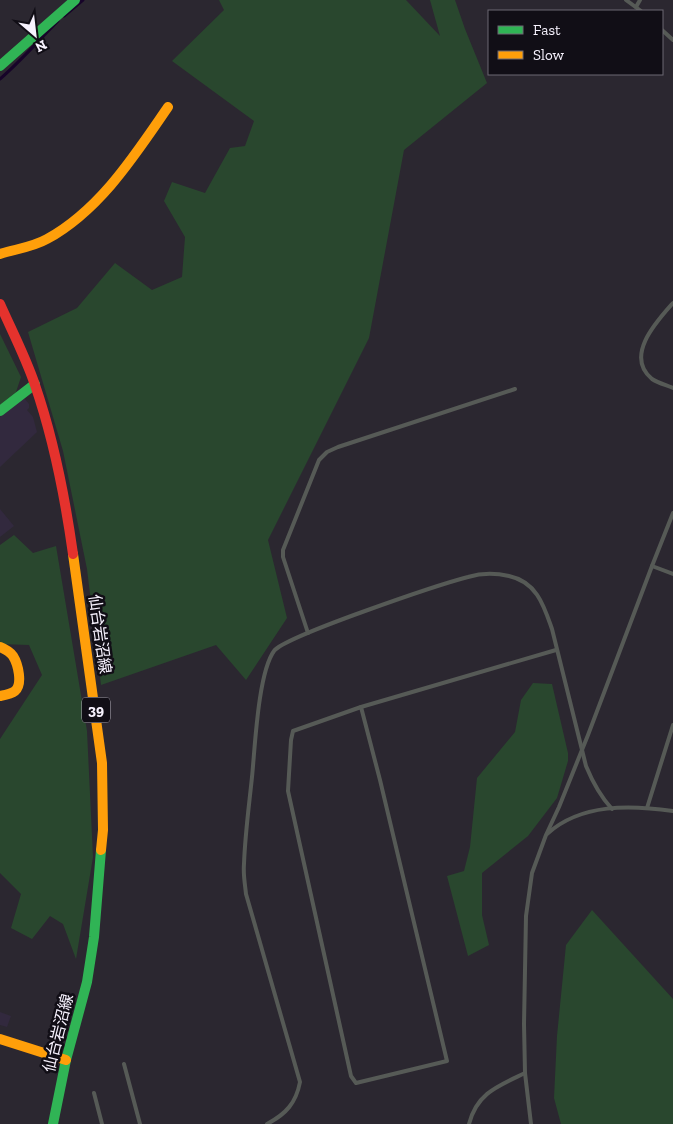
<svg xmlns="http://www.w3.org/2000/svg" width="673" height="1124" viewBox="0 0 673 1124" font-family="'Zilla Slab','Noto Sans JP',serif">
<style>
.built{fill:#32293e}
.green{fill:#29472e}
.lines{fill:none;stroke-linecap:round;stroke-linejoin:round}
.stream{stroke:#170429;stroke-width:3}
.lane{stroke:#565a56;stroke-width:4}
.fast{stroke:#30b455;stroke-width:10}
.slow{stroke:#ff9f0a;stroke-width:10}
.jam{stroke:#e5322d;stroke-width:10}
.labels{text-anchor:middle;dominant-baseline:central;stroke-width:5;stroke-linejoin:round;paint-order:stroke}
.shield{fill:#110e16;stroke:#b2aeb8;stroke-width:1}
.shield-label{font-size:15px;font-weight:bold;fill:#f7f2fe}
.street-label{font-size:16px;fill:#f7f2fe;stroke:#110e16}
</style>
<rect width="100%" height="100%" fill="#2b2730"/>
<g class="built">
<path d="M23 397 29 404V408L27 410 33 417 37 432 0 467V414Z"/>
<path d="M0 509 14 526 0 537Z"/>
<path d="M0 1012 11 1016 7 1027 0 1025Z"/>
</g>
<g class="green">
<path d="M219 0H406L440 36 430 0H455L465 29 487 83 404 150 369 338 268 540 287 618 246 680 216 645 101 685 87 569 63 451 28 332 77 308 115 263 152 290 182 277 185 237 164 201 172 182 205 193 230 148 245 146 254 121 172 61 224 10Z"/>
<path d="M0 334 21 377 14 398 0 407Z"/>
<path d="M14 535 33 553 56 546 87 731 93 857 76 959 63 924 50 916 32 939 11 928 21 894 0 873V739L42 675 29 645 0 644V545Z"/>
<path d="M533 683 552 684 568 753V761L557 798 528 836 482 873V915L489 945 468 956 447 876 464 871 470 847 477 778 515 732 521 700Z"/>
<path d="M592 910 673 999V1124H561L554 1098 557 1036 566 945Z"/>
</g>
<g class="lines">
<g class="stream">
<path d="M64 16 83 0"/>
<path d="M0 79C21 61 38 41 58 21"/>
</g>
<g class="lane">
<path d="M626 0 641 11"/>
<path d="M636 7 640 0"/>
<path d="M662 30 673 40"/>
<path d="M673 303C657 321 624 356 652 379 658 383 666 385 673 388"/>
<path d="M652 566 673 574"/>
<path d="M308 633 283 557V550L319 460 327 452 338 447 515 389"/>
<path d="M361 707 380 780 447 1061 356 1083 351 1076 288 791 291 740 293 731Z"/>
<path d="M361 707 556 650"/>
<path d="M647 808 673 725"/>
<path d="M547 834C581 803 631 805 673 811"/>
<path d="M124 1064 140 1124"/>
<path d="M94 1093 102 1124"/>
<path d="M267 1124C286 1114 296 1103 300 1082L246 894C245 884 243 874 244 864 245 835 249 806 252 777 255 748 258 673 274 651 285 636 441 584 468 577 481 573 496 573 509 576 537 582 544 606 552 629L586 766C593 783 600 796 612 809"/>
<path d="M469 1124C477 1093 498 1086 525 1073"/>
<path d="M531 1124 525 1073 524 1024 526 916 532 873 546 835 559 807 588 735 652 566 673 513"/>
</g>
<g class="fast">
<path d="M0 66 75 0"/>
<path d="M0 411 35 384"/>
<path d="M53 1124 66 1060 87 982 94 937 101 850"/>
</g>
<g class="slow">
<path d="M0 254C16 249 33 247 47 239 100 210 135 155 168 107"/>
<path d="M73 554 102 763 103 830 101 850"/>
<path d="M0 647C5 649 10 652 13 656 18 664 23 684 15 691 11 694 5 695 0 696"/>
<path d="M0 1039 66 1060"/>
</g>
<path class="jam" d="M0 304C12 331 26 358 35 385 54 440 65 497 73 554"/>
</g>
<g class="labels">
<rect class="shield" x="82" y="697.5" width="28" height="25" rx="4"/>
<g class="shield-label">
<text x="96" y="710">39</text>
</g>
<g class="street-label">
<text transform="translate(100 634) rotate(82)">仙台岩沼線</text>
<text transform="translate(58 1033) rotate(-76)">仙台岩沼線</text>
</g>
</g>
<rect x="488" y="10" width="175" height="65" fill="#110e16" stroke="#6d6973"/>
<rect x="498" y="26" width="25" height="8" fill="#30b455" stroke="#6d6973"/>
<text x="533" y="35" font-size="15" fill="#f7f2fe">Fast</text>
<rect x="498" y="51" width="25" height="8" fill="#ff9f0a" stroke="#6d6973"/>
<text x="533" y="60" font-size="15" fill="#f7f2fe">Slow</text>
<g transform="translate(35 35) rotate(152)" stroke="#110e16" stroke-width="4" paint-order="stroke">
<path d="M0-4L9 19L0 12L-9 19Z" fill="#f7f2fe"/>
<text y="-8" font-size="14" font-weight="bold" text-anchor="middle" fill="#f7f2fe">N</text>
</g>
</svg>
